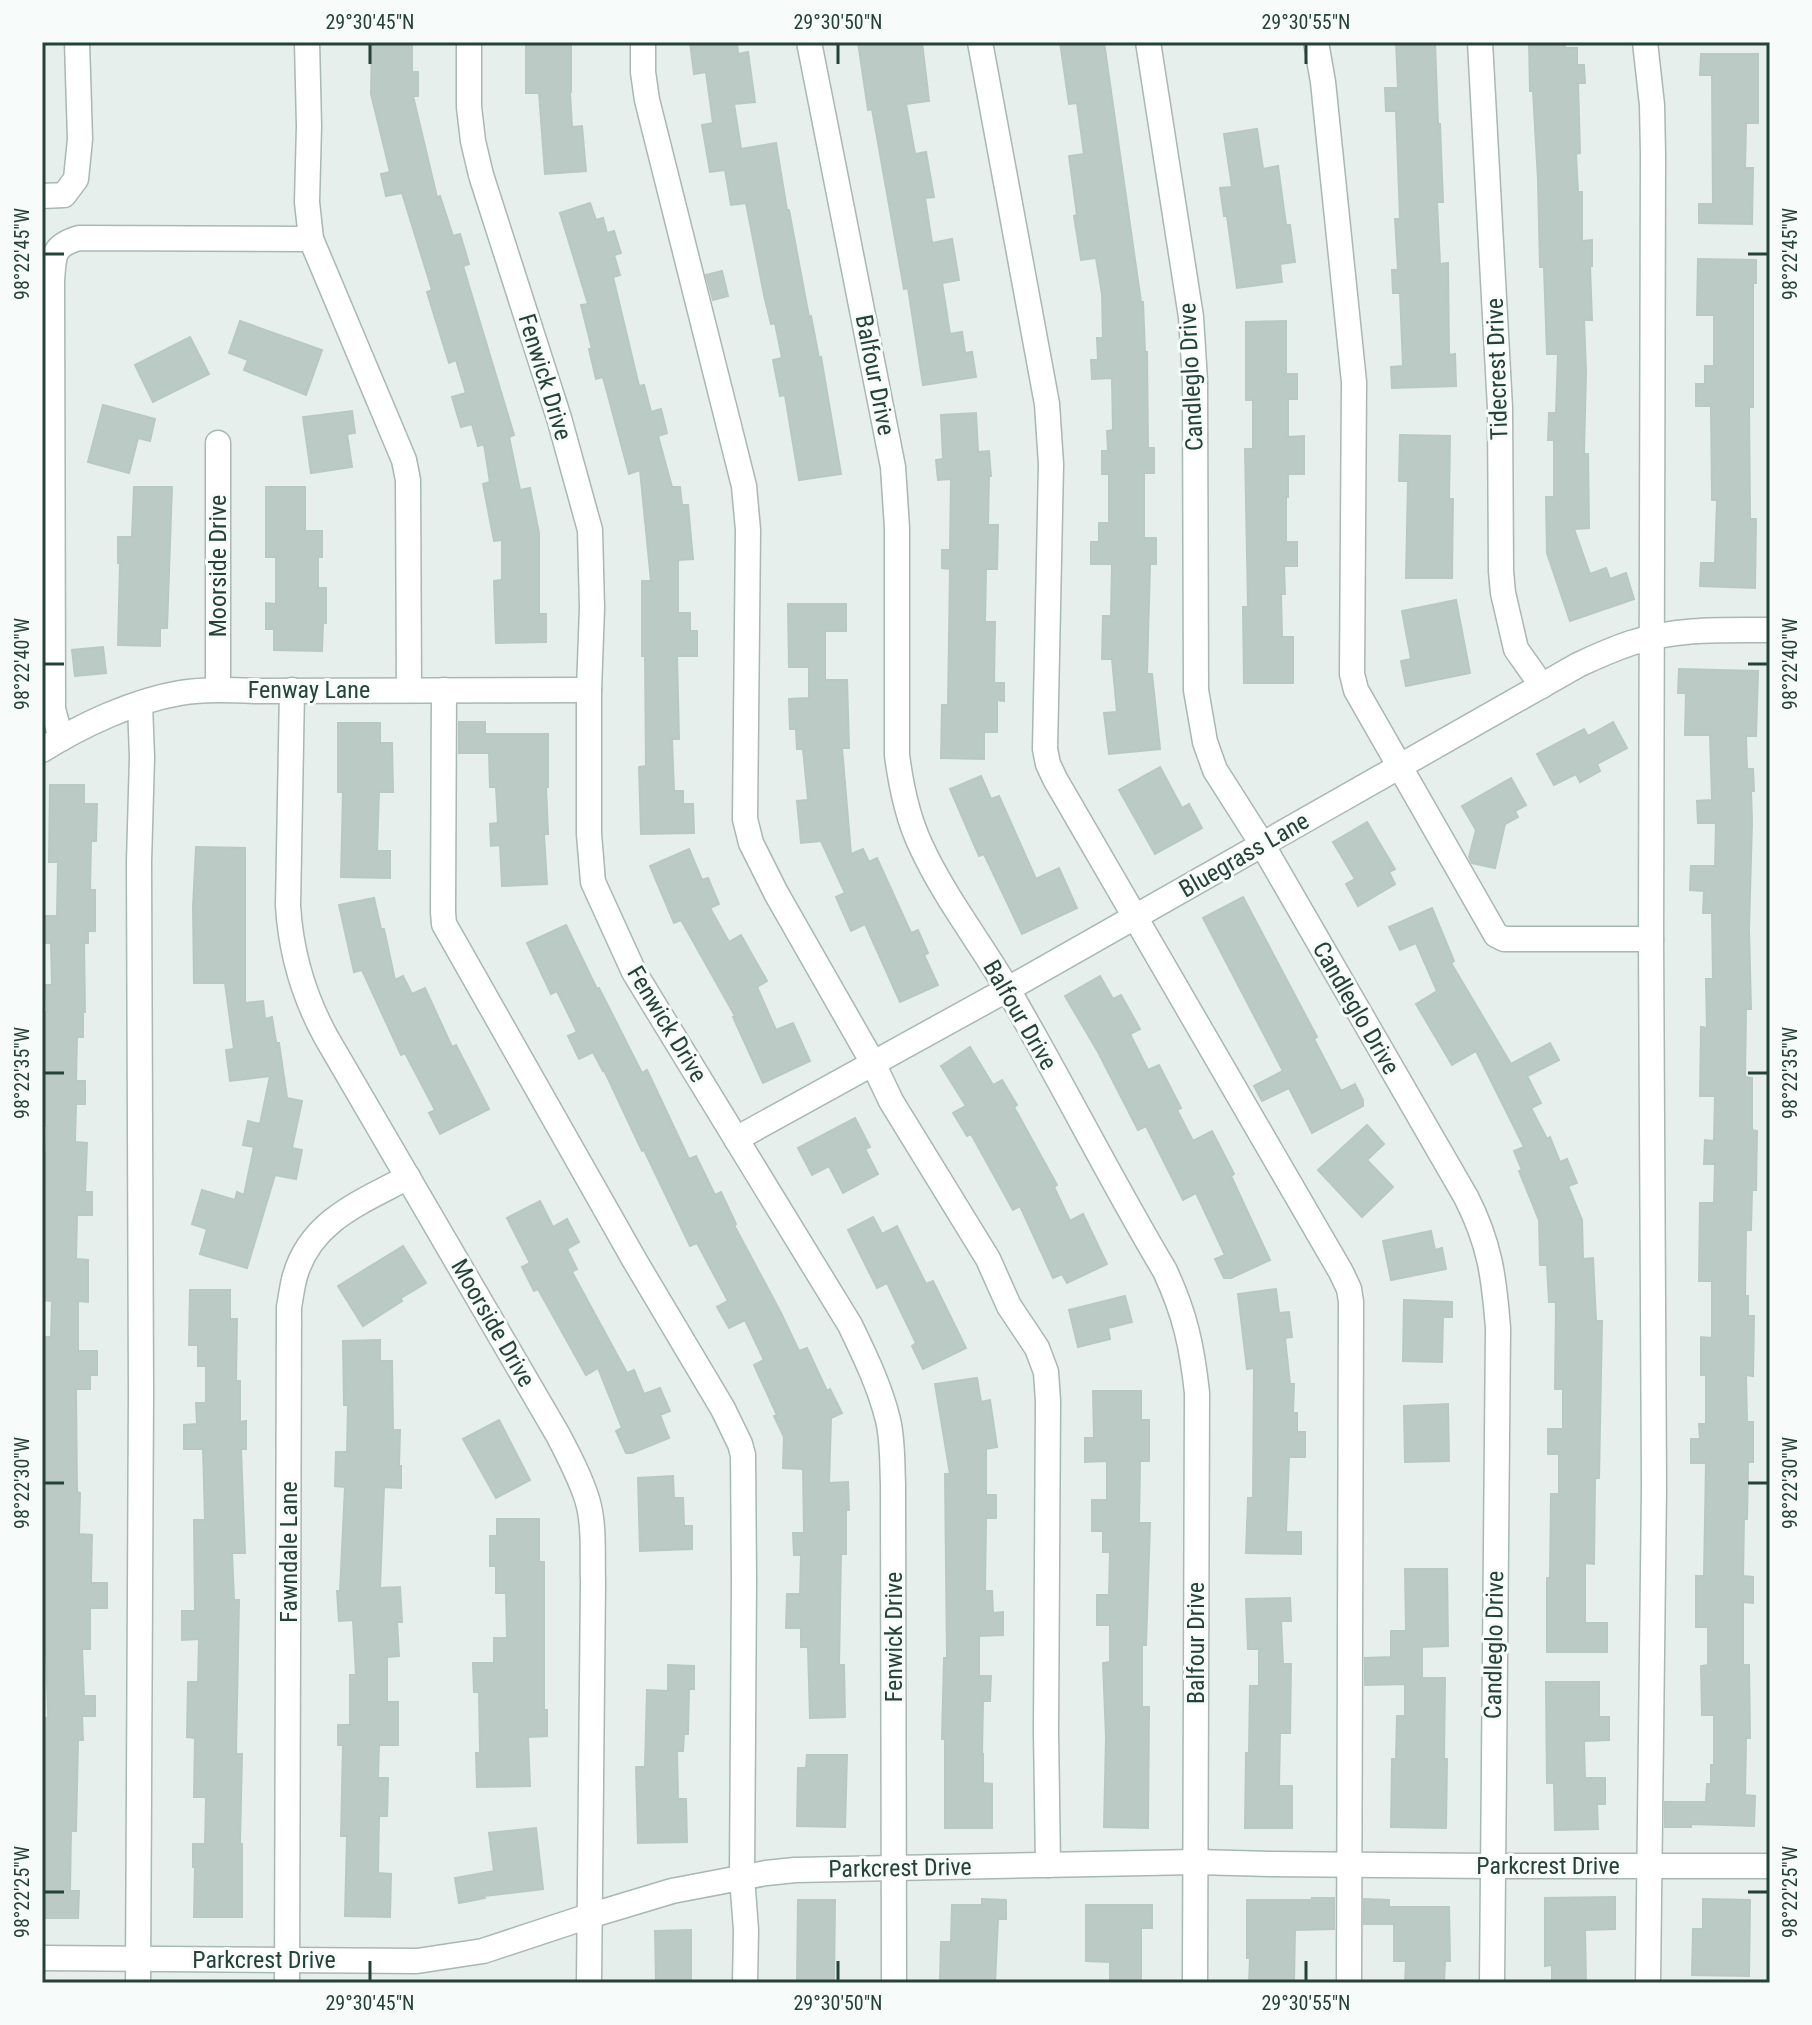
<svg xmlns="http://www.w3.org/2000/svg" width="1812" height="2025" viewBox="0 0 1812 2025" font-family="'Roboto Condensed',sans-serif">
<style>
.building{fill:#bbcac4;stroke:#b8c9c2;stroke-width:2}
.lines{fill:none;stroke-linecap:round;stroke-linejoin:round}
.minor-casing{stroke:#a8b8b2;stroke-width:27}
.minor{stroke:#fff;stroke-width:24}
.ticks{fill:none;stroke:#24423a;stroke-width:3}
.labels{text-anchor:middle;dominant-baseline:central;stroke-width:6;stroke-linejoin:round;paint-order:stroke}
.street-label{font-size:24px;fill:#24423a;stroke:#f7fbf9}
.neatline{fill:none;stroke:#24423a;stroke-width:3}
.ticks-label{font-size:20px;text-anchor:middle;fill:#24423a}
</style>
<rect width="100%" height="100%" fill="#e6efeb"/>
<g class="building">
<path d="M372 42H412V72H418V96H413L437 197 440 196 453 236 460 234 469 264 463 266 514 435 509 437 520 490 530 488 539 533V614H546V642L496 643 494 581 502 580V540L494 541 483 484 490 482 484 444 478 446 472 424 461 427 452 397 466 393 456 360 449 363 427 292 432 290 402 193 386 196 381 174 390 172 371 94Z"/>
<path d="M526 42H571V92L570 93 572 127 582 126 586 171 545 174 539 93H526Z"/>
<path d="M690 42H737L738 54 748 52 755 102 734 104 741 149 776 143 787 210H789L809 317 811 316 819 358 821 357 841 474 799 480 785 395 780 396 773 360 782 358 775 323 771 324 764 295 746 203 731 205 725 170 710 172 702 125 713 123 706 72 694 74Z"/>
<path d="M858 42H922L929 101 906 104 915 154 926 152 934 197 925 198 932 243 952 239 959 280 942 283 950 334 962 332 965 353 972 352 976 377 923 385 908 288 904 289 872 109 868 110Z"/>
<path d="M1060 42H1104L1141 302H1143L1145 352H1147L1148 448H1154V473H1144V538H1156V564H1150L1147 674H1152L1160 749 1109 754 1104 713 1117 712 1112 659H1102L1103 616H1111L1112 564H1091V542H1099V523H1109V474H1102V451H1108L1107 431 1113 430 1112 378 1092 379 1091 360H1098L1097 338H1103L1102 294 1096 258 1081 260 1074 216 1077 215 1069 156 1084 154 1077 103 1069 104Z"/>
<path d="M1396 42H1435L1438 124H1440L1443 202H1437L1440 264 1448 263 1449 355 1455 354 1456 386 1392 388 1391 367 1403 366 1400 293H1393L1392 270H1398L1395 219H1400L1396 111H1386L1385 88H1398Z"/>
<path d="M1529 42H1565V48H1577V65H1584L1585 83H1578L1580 153 1576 154 1578 192H1582V241L1592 240V266H1590L1592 320H1584L1586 371 1584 454H1588L1589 528 1574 529 1590 574 1606 568 1610 579 1626 573 1634 599 1570 621 1547 553 1546 497H1554V440H1548L1549 413H1556L1558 354H1547L1544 267H1540L1538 180 1533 91H1530Z"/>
<path d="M1701 54H1758V123H1746L1745 168H1753L1752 224 1699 223V204H1713L1712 75H1700Z"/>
<path d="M1257 129 1263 169 1278 166 1286 225H1290L1295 262 1280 264 1282 282 1237 288 1227 216H1224L1220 188 1232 187 1224 134Z"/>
<path d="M590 203 596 220 603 218 607 233 614 231 621 253 614 255 620 275 613 277 639 386 644 385 651 412 661 409 667 433 658 436 672 487H680L682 505H688L693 559 678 560V613H690V631H697V656H677L679 739H672L674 791H683V804H693L694 833 641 834 639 767 646 766 645 656H642V581H651L640 470 629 474 603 377 596 379 589 349H592L581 305 588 304 560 213Z"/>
<path d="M1698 259 1756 260V283H1753V407H1749L1750 519H1756L1755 588 1700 586 1701 563H1715L1717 500H1712L1711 406H1696V384H1705V366H1714V315H1697Z"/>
<path d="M722 271 728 296 713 300 706 275Z"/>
<path d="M240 321 322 350 306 395 244 370 248 360 229 353Z"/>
<path d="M1286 321V374H1297V399H1288V437L1304 436V474H1288V497H1286V542H1297V566H1284L1285 594H1281L1282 637H1293V683H1244L1243 607H1248L1245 449H1253V400H1246V322Z"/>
<path d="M190 337 209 374 153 402 135 365Z"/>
<path d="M103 405 155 419 150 441 138 438 129 473 88 462Z"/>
<path d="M352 411 355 433 347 434 352 467 311 473 303 417Z"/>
<path d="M976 413 978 452 989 451 991 476H989L988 525H998L997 569H986L985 622H995L994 683H1004V701L997 700V732H984V759L941 758 942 705H948L950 569 942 568V550H950L951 479 938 480 936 460 943 459 941 415Z"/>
<path d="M1400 435 1450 436 1449 499H1453L1452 578H1406L1408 481H1399Z"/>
<path d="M134 487H172L167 628H160V646L118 645 120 563H118V537H132Z"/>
<path d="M266 487H305V531H322V557H318V588H326V623H323L322 651 274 650V629H266V603L276 604V557H266Z"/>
<path d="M1456 600 1470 673 1406 686 1401 661 1411 659 1402 611Z"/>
<path d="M788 604H846V631H825V680H847L849 748H842L851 854 863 849 869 862 877 858 911 933 918 930 928 953 924 955 938 985 900 1002 865 924 851 931 836 897 845 893 821 841 801 843 797 801 808 800 803 749H797L796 729H790L789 699 809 698V667H789Z"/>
<path d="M103 647 106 673 75 676 72 650Z"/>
<path d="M1679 669 1758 671 1756 736H1746L1747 769H1753L1754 791H1751L1752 821 1749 929 1751 1009H1746L1745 1077 1752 1078V1130L1757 1131 1756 1190H1752L1751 1230H1746L1745 1296H1748V1316H1754L1753 1376 1746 1375 1747 1422H1753V1462H1748L1747 1519H1744L1743 1576 1753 1577V1603L1743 1602V1665H1749L1750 1738H1746L1745 1795 1755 1796 1754 1826 1691 1824V1827H1665V1802H1706L1707 1784H1711V1765H1714V1715H1702L1701 1666 1708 1665V1627H1696V1576H1704L1706 1463H1691V1439H1700L1699 1424H1706V1375H1701V1337L1712 1338V1281H1699L1700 1203H1714L1715 1164H1704L1705 1140 1714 1141 1715 1096H1700L1701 1027 1707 1028 1706 979H1713L1712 913H1703L1704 891 1690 890 1691 866H1715L1716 823H1698L1697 801 1712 800 1710 735H1685L1686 693H1678Z"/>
<path d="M459 722H485V734H548V787H546L548 834H544L547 884 502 886 500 845 491 846 490 824 498 823 496 787H490L489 753H459Z"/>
<path d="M1613 722 1627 748 1597 764 1600 771 1580 782 1576 774 1554 785 1537 754 1584 729 1588 736Z"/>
<path d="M338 723H380V743H392L393 792H379L377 851H390V878L341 877 343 792H338Z"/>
<path d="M1160 767 1182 808 1189 804 1202 828 1155 854 1119 790Z"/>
<path d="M981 776 991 799 999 796 1036 879 1059 868 1077 908 1022 934 984 854 979 856 950 789Z"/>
<path d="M1511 778 1526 805 1515 811 1518 817 1505 824 1495 868 1472 863 1469 857 1476 830 1462 806Z"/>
<path d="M50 785H84V804H97L96 841H91L90 890H95V931H88V943H84L85 1012H83V1037H77L76 1081H85V1104H76L75 1142 87 1143 85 1192H92V1215H77L76 1259 88 1260V1302L78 1301V1351H97V1375H90V1389H76L77 1492 80 1493 79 1534 92 1535 91 1583H107V1608H90V1649H82L84 1696H95V1716H82L83 1740H78L76 1831H71L70 1891H79L78 1918H42V1718H48L46 1649H42V1337H51L52 1301 42 1300V1227H44L47 1126H42V1012H47L46 985H52L51 943H42V916H57L58 862H49Z"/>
<path d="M1367 822 1395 869 1389 872 1395 884 1358 906 1346 884 1355 879 1333 842Z"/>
<path d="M196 847 245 848V1003L263 1001 265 1019 272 1017 277 1048 278 1043H279L287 1098 302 1101 292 1148 302 1150 296 1179 275 1175 247 1268 200 1254 207 1229 192 1224 202 1190 235 1200 237 1192 244 1195 254 1147 243 1145 248 1121 260 1124 270 1076 230 1081 226 1050 234 1049 225 983H194L193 907Z"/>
<path d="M689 849 702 880 708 878 719 904 710 908 729 942 741 935 767 981 757 987 776 1030 793 1023 810 1061 763 1083 733 1017 735 1016 681 920 674 923 650 866Z"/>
<path d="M1243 897 1317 1037 1314 1039 1341 1091 1355 1084 1363 1100V1106L1312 1133 1289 1088 1262 1101 1254 1086 1283 1071 1203 918Z"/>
<path d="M374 898 381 929H384L395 980 403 976 412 994 425 988 452 1047 456 1045 489 1109 440 1134 429 1113 435 1110 405 1053 401 1055 362 970 354 972 339 905Z"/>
<path d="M1432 908 1454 961 1451 963 1511 1064 1550 1043 1559 1060 1527 1076 1541 1103 1531 1108 1547 1139 1550 1137 1560 1162 1567 1159 1577 1183 1568 1186 1582 1220 1583 1259 1593 1258 1596 1321H1602L1599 1478H1595L1594 1564 1585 1563V1623H1607V1652H1547V1578H1550L1551 1494H1559V1454H1548V1429H1563V1389H1555L1556 1302H1549L1547 1265H1540L1539 1220 1519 1171 1522 1170 1514 1151 1524 1147 1476 1051 1452 1065 1416 1004 1437 991 1416 943 1400 950 1389 927Z"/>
<path d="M566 925 597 989 599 988 642 1073 647 1070 689 1159 696 1156 715 1195 721 1192 736 1224 734 1225 781 1313 799 1351 807 1348 827 1391 830 1389 842 1413 831 1418 829 1483 848 1482 849 1510H846V1554H841L839 1665H844L845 1717 810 1718 808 1647H801V1628H786L787 1594H800L801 1555H794L793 1533H804L803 1469 783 1468 784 1437 774 1416 777 1415 754 1365 764 1360 745 1320 729 1328 717 1307 728 1301 697 1243 690 1246 644 1150 642 1151 604 1070 603 1071 593 1052 579 1059 568 1036 577 1032 557 991 551 994 527 943Z"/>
<path d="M1100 976 1113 999 1121 995 1140 1029 1130 1034 1148 1070 1159 1065 1181 1108 1177 1110 1193 1141 1212 1131 1234 1174 1231 1176 1270 1260 1231 1278H1224L1215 1259 1225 1255 1196 1193 1183 1200 1146 1126 1138 1130 1098 1052 1065 996Z"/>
<path d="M970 1047 993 1085 1002 1080 1017 1105 1014 1107 1057 1185 1054 1187 1070 1221 1083 1214 1107 1264 1067 1283 1062 1274 1053 1278 1020 1206 1013 1210 971 1134 967 1136 953 1113 966 1106 941 1066Z"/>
<path d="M855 1118 870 1147 865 1149 878 1174 843 1193 829 1166 812 1175 798 1148Z"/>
<path d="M1367 1125 1384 1144 1367 1160 1393 1187 1362 1217 1318 1170Z"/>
<path d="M540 1201 553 1227 567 1219 579 1242 567 1249 577 1269 572 1272 627 1373 634 1370 644 1394 660 1388 670 1411 660 1415 669 1438 632 1453H626L616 1431 622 1428 598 1368 586 1375 538 1289 534 1291 522 1267 530 1263 507 1218Z"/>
<path d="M873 1217 882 1234 897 1226 926 1284 933 1281 966 1348 923 1369 912 1346 916 1343 887 1283 877 1288 848 1230Z"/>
<path d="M1431 1231 1435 1250 1442 1248 1446 1269 1391 1280 1383 1241Z"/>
<path d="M403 1246 426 1283 401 1298 402 1301 363 1326 338 1286Z"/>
<path d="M1276 1289 1279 1313 1289 1312 1292 1337 1285 1338 1290 1384H1294L1293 1413H1297V1432H1305V1457H1289L1286 1532H1301V1554L1246 1553 1248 1498H1253L1254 1368 1247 1369 1238 1294Z"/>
<path d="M190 1290H230V1319H237L236 1381H240V1422L246 1421V1449H241L245 1553H232L234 1600H239L236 1754H242L240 1844H242V1917H194L195 1867H193V1844H205L206 1797H194L195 1738 187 1737 188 1682H198L199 1639 182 1640V1611H195L194 1520H205L203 1449H184V1425L197 1424 196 1403H206V1366H198V1345H189Z"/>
<path d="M1125 1296 1132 1322 1108 1328 1110 1339 1078 1347 1069 1310Z"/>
<path d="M1404 1300 1452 1302V1317H1443L1442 1362 1403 1361Z"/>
<path d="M380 1340V1361H392L393 1430H400L399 1466H401V1488L384 1487 380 1588 400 1587 402 1622H397L399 1656 387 1657V1702H398V1745H379L378 1778H388L387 1816H379L378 1873 391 1874 390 1917 345 1916 347 1836H341L343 1745H338V1725H350V1675H356L353 1620 339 1621 337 1591H340L345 1487 335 1486 336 1452H347L348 1405H344L343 1341Z"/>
<path d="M977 1378 981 1402 990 1400 997 1447 986 1449V1495H996V1518H986L985 1591H992L993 1613 1003 1612V1635L979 1636V1676H991L990 1701H983L982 1754H983V1783L992 1784V1828H945V1739H942L944 1658H947L945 1474H950L935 1384Z"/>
<path d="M1093 1391H1141V1420H1149V1461H1140L1139 1523H1150L1146 1645H1142V1707H1149L1148 1828 1104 1827 1106 1737 1103 1663 1110 1662V1625H1097V1595H1109L1110 1552H1103V1531H1092V1500H1107V1461L1085 1462V1438H1094Z"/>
<path d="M1448 1404 1449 1461 1405 1462 1404 1406Z"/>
<path d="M499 1420 530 1480 496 1498 463 1439Z"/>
<path d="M673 1476 674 1498H683L684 1526H692V1549L640 1551 638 1478Z"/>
<path d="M497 1519H539V1562H544V1710H547V1736L528 1737 530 1786 477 1787 476 1753H480L479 1692H474L473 1663H494V1638H507L506 1593H496V1566H490V1536H497Z"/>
<path d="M1405 1569H1447L1448 1646 1422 1647V1678H1445L1444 1759H1447L1446 1828 1391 1827 1392 1759H1396L1397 1716H1405V1684L1365 1685V1658L1391 1657V1631H1406Z"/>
<path d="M1290 1598 1291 1621H1281L1283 1664H1291L1290 1733H1280L1279 1786H1292V1828H1245L1246 1753H1249L1250 1686H1259V1649H1248L1246 1599Z"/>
<path d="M668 1665 694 1666V1689H689L688 1734H684L683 1751H677L678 1799H686L687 1842 638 1843 636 1767H645L647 1690 668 1691Z"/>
<path d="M1546 1682H1599V1717H1609V1740L1584 1741 1585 1778H1605V1804H1597L1598 1829 1555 1830 1554 1783H1547Z"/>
<path d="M807 1755H847L845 1827 797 1826 798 1768H806Z"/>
<path d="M536 1828 543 1889 484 1896 485 1898 459 1903 455 1878 494 1871 489 1833Z"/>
<path d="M1615 1897V1929L1585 1930 1586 1983H1552V1965L1545 1966V1898Z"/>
<path d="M1312 1898H1334V1929L1295 1930 1294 1983H1249L1250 1958H1247V1900H1312Z"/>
<path d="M982 1899 1006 1900V1919H998L995 1983H940L941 1942H951L952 1905H982Z"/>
<path d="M1364 1899 1389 1900V1907H1449L1450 1961H1445L1444 1983H1405L1406 1961H1394V1924H1364Z"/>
<path d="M1703 1899 1750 1900 1749 1976 1692 1975 1693 1929H1703Z"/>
<path d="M798 1900H835L834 1982H797Z"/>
<path d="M1086 1905H1152V1928H1141V1983H1110V1962L1086 1961Z"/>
<path d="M691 1930V1983H656L655 1931Z"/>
</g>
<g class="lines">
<g class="minor-casing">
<g id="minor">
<path d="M307 42 309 126 307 202 311 239 404 460 408 480 409 690"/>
<path d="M469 42V107L473 141 481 175 559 418 590 530 592 608 589 690V834L593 882 634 972 850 1325C865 1356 880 1387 888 1420 893 1441 892 1463 893 1484L894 1983"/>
<path d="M643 42V72L647 100 744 486 748 530 745 819 751 843 776 893 873 1063 891 1101 988 1259 1009 1306 1037 1348 1046 1372 1048 1401 1046 1731 1048 1865"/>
<path d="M809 42 893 467 897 528V755C901 786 907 816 920 844 943 895 979 941 1008 990 1062 1082 1110 1179 1165 1271 1185 1314 1192 1346 1197 1393L1195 1983"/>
<path d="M980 42 1047 404 1051 464 1045 749 1048 764 1055 779 1341 1272 1349 1289 1351 1302 1349 1983"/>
<path d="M1148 42 1191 317 1195 381 1196 690 1205 742 1215 770 1262 844 1466 1197C1490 1244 1494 1277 1498 1328L1492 1983"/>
<path d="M1316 42 1323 82 1354 382 1352 674 1356 690 1496 935 1504 939H1651"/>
<path d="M1480 42 1500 408 1501 571 1503 593 1516 649 1542 686"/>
<path d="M1645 42 1652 105 1653 155 1651 939 1654 1488 1648 1983"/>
<path d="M42 196 64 195 76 179 80 139 77 42"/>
<path d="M218 443V689"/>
<path d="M292 690 288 906C291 954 303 995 326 1037L558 1435C569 1456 580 1477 587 1499 595 1525 592 1556 593 1582L589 1983"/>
<path d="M444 690 443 912 444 924 635 1261 723 1409 740 1444 743 1455 744 1580 742 1877 746 1930 745 1983"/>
<path d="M61 739 53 709 52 281C54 255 52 246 79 238L311 239"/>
<path d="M42 750C82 725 133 701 180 693 205 689 230 690 255 691L589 690"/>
<path d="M736 1139 1008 989 1578 665C1595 657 1613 649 1631 643 1676 628 1723 630 1770 630"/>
<path d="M42 1958 417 1961 483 1951 589 1916 672 1891 766 1873 795 1870 1196 1862 1271 1864 1492 1866H1770"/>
<path d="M138 1983 141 1393 139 862 142 757 140 704"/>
<path d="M287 1983 289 1307C291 1297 292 1286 295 1276 311 1220 362 1202 408 1177"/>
</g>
</g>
<use href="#minor" class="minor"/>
</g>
<path class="ticks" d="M370 44V64M838 44V64M1306 44V64M44 254H64M1748 254H1768M44 664H64M1748 664H1768M44 1073H64M1748 1073H1768M44 1483H64M1748 1483H1768M44 1892H64M1748 1892H1768M370 1961V1981M838 1961V1981M1306 1961V1981"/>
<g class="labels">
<g class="street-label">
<text transform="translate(1497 369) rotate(-92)">Tidecrest Drive</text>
<text transform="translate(875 375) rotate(79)">Balfour Drive</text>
<text transform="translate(545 377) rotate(73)">Fenwick Drive</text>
<text transform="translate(1191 377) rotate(-93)">Candleglo Drive</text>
<text transform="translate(218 566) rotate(-90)">Moorside Drive</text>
<text x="309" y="690">Fenway Lane</text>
<text transform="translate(1244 855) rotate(-30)">Bluegrass Lane</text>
<text transform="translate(1356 1008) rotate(60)">Candleglo Drive</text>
<text transform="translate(1020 1015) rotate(60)">Balfour Drive</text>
<text transform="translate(667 1024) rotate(59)">Fenwick Drive</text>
<text transform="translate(493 1323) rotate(60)">Moorside Drive</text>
<text transform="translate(289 1552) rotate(-90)">Fawndale Lane</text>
<text transform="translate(894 1637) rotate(-90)">Fenwick Drive</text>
<text transform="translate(1196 1643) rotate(-90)">Balfour Drive</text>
<text transform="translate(1494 1645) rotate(-89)">Candleglo Drive</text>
<text x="1548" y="1866">Parkcrest Drive</text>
<text transform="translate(900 1868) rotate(-1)">Parkcrest Drive</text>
<text x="264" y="1960">Parkcrest Drive</text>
</g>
</g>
<rect width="1812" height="2025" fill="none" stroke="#f7fbf9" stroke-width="88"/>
<rect x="44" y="44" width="1724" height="1937" class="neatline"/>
<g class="ticks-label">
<text x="370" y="29">29°30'45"N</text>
<text x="838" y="29">29°30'50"N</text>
<text x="1306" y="29">29°30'55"N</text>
<text transform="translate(1790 254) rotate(-90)" y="7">98°22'45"W</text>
<text transform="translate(22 254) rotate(-90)" y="7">98°22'45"W</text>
<text transform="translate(1790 664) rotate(-90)" y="7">98°22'40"W</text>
<text transform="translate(22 664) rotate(-90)" y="7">98°22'40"W</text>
<text transform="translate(1790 1073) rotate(-90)" y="7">98°22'35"W</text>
<text transform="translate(22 1073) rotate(-90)" y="7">98°22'35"W</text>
<text transform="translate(1790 1483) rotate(-90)" y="7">98°22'30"W</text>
<text transform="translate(22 1483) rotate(-90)" y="7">98°22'30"W</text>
<text transform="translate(22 1892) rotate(-90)" y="7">98°22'25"W</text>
<text transform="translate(1790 1892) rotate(-90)" y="7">98°22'25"W</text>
<text x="370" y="2010">29°30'45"N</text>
<text x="838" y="2010">29°30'50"N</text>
<text x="1306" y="2010">29°30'55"N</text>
</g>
</svg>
